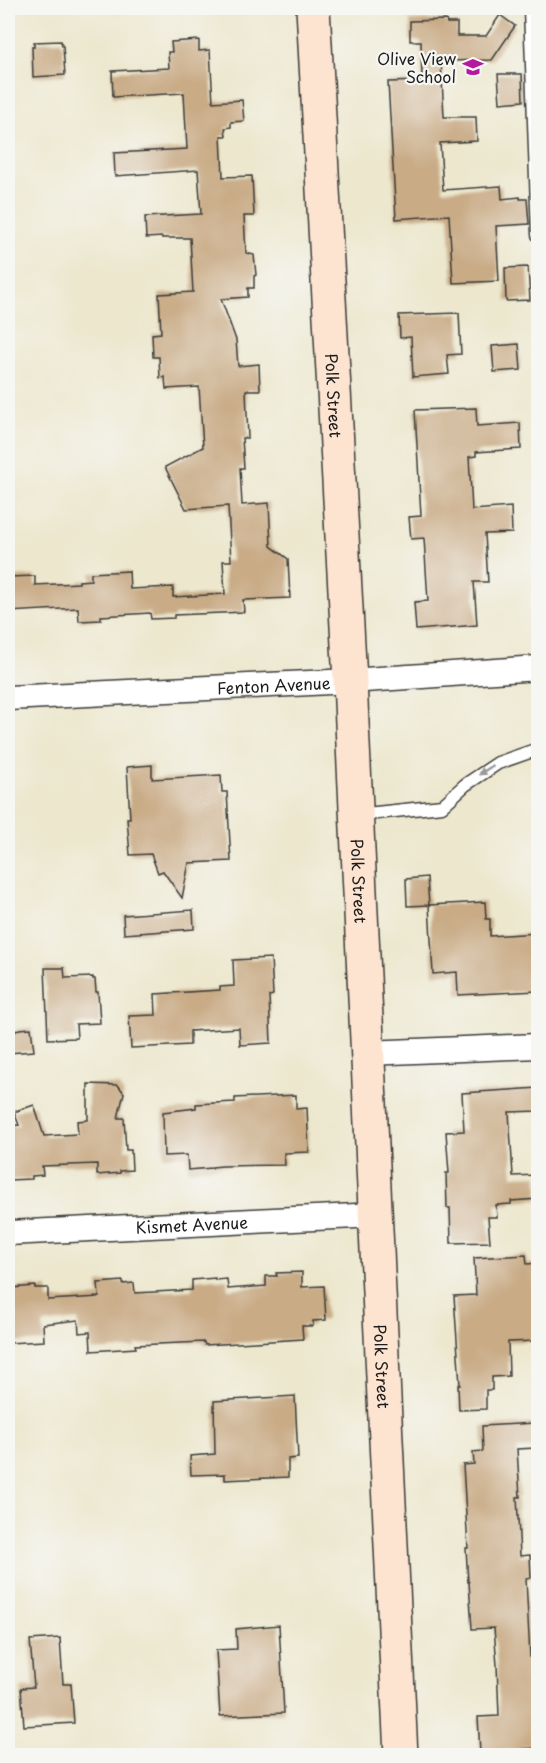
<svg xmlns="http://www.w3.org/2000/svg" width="546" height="1763" viewBox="0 0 546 1763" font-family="'Playpen Sans',sans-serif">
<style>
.building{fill:#c9ab86}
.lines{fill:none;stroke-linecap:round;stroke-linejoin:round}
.lane-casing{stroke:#3b3a37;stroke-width:15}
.street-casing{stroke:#3b3a37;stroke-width:27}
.secondary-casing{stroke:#3b3a37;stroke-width:36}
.lane{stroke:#fff;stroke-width:12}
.street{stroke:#fff;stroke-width:24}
.secondary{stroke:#fde4d1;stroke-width:33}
.oneway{fill:#999}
.labels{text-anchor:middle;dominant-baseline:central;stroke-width:4.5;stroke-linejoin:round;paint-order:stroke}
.poi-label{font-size:16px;fill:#1c1c1c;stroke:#f6f6f2;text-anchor:end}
.street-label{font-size:16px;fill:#1c1c1c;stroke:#f6f6f2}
</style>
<rect width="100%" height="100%" fill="#f6f6f2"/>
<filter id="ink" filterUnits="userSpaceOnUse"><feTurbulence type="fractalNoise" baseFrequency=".0167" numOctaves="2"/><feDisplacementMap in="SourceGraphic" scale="12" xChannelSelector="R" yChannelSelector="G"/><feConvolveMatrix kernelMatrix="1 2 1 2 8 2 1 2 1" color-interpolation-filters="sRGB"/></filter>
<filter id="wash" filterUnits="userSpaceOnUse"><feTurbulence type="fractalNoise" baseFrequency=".008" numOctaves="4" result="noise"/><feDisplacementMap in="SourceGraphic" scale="24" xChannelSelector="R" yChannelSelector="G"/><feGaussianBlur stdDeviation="1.35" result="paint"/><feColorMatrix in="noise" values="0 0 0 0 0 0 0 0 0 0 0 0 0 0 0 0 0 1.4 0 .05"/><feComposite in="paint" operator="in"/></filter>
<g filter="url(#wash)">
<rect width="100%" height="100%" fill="#ece7cd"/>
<g id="blocks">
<g class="building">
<path d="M500 15 515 26 492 60 441 61 444 117H476L477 141 440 143 443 190 501 186 502 199 520 197V199H527L529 224 496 226 499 281 453 283 449 215 396 219 388 82 422 81 421 41H410V21L446 20 447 23H457V36H486Z"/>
<path d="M199 40V51L210 50 213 102 242 100 244 121 231 122V127L225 128 226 136H221L223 177 252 176 254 216H244L246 253 254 255 256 275 254 276V288H248V297L221 299 236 340 238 366 259 364 260 390H246L248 438H242L244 468H240L242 505 269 503 271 546 288 559 290 598 243 600 244 612 174 615V618L151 619 150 613 101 616V620L79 621 78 608 8 612V577L35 576V585L79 583V581L91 580V573L129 571 130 589 173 587V597L225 594 223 561H231L228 506 186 509 165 467 203 447 199 387 166 389 165 377 160 378 159 357H153L152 334 161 333 159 294 193 292 190 238H162V237L146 238 145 217 201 214 198 170 115 176 114 153 187 149 184 93 113 97 112 71 169 68 168 52H172L171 42Z"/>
<path d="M61 41 62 46H63L65 75 33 77 32 47H34V42Z"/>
<path d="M498 74H522L523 101 500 103Z"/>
<path d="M528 267 530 300 506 301 505 268Z"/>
<path d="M459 313 461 354 447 355 449 374 413 377 411 337 400 338 399 315Z"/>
<path d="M519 344 521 370 494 372 492 346Z"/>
<path d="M476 408 477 426 520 423 521 449 476 452V456L469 457 472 510 511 507 512 533 485 534 488 582H474L477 625 416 630 414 602 428 601 424 538 411 539 409 517 421 516 415 410Z"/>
<path d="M152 765V779L221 775 222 792H227L231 861 189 863 182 898 163 871 158 873 151 854 130 855 127 818H130L127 767Z"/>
<path d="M427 877 429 905 407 906 406 879Z"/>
<path d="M485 902 486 919H490V936L538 933V991L458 995 457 972 433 974 429 905Z"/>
<path d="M193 910 194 929 124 934 123 915Z"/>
<path d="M271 958 273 995 269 996 271 1043 240 1045 239 1028 190 1031V1045L131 1048 129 1016 156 1015 155 994 220 990V987L234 986 233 960Z"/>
<path d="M45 968H64L65 978 93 977V979H95L96 992H98L100 1023 76 1024 77 1038 48 1039Z"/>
<path d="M31 1028 34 1051 8 1053V1036L19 1029Z"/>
<path d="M88 1084 118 1085 124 1093 118 1118H124L126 1150H131L132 1170 120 1171V1173L97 1175V1164L42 1166 43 1175 32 1176V1179L8 1180V1126L19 1125 14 1112 34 1105 44 1136 78 1134 77 1121 88 1120Z"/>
<path d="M538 1088V1111L509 1112 513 1176 538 1175V1199L511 1201V1204L496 1205 497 1217H488L490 1242 451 1243 450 1208H447L446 1173H449L446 1132 464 1131 462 1093Z"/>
<path d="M296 1095V1109L307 1108 309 1152 284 1153 285 1165 223 1166 212 1167V1168L188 1170 187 1155 164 1156 163 1112 196 1108V1104L235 1102V1098Z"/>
<path d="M526 1255 527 1264 538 1263V1341L508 1342 509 1376 492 1377V1390H486V1409L459 1410 458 1385H460L454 1296 476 1295 474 1258Z"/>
<path d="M302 1272V1287L324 1286 326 1320 313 1321V1326H302L303 1339 205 1345 204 1342 135 1345 136 1348 91 1351 90 1332 79 1333 78 1320 43 1324 44 1341 8 1343V1302L11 1301V1288L35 1286V1288H48V1300L99 1297 98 1283 123 1281V1284L134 1283 135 1293 192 1290V1280L215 1278V1280L227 1279 228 1289 266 1286V1276H277L276 1273Z"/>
<path d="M295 1396 298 1458 288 1459V1477L225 1480V1474L191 1475 190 1456 215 1454 214 1401Z"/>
<path d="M535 1423 536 1448 517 1449 520 1497H517L520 1556 530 1555 531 1578 526 1579 530 1657H538V1748L480 1753 478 1717 499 1716 497 1665 494 1628 472 1629 469 1582H468L466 1548H468L463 1465 474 1464 473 1452 483 1451 482 1426Z"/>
<path d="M279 1625 284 1713 220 1716 216 1650 237 1649 236 1629Z"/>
<path d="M60 1638 63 1684H71L74 1723 24 1726 21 1688 34 1687 30 1640Z"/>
</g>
</g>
</g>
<g filter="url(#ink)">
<use href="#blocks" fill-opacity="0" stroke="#3b3a37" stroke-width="1.5"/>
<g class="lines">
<g class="lane-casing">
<g id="lane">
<path d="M530 8 538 235"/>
<path d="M357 815 442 806 465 785 498 763 538 749"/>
</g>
</g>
<g class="street-casing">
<g id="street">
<path id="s1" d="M8 698 350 681 538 668"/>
<path d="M367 1053 538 1046"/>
<path id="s2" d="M8 1233 377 1215"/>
</g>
</g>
<g class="secondary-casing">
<g id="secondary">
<path id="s3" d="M313 8 350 681 401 1756"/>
</g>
</g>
<use href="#lane" class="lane"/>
<use href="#street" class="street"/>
<use href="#secondary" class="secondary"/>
</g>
<defs><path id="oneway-solid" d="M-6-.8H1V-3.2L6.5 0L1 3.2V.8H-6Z" transform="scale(1.5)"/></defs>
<use class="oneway" href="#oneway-solid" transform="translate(486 770) rotate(146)"/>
</g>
<defs>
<g id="school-bare" transform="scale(1.62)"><path d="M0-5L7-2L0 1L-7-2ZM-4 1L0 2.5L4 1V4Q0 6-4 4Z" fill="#b5179e" stroke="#f6f6f2" stroke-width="2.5" paint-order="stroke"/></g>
</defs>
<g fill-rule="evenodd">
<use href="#school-bare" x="473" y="67"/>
</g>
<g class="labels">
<g class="poi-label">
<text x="456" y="58">Olive View<tspan x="456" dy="18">School</tspan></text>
</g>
<g class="street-label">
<text stroke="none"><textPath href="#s3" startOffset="388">Polk Street</textPath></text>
<text stroke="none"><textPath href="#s1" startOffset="266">Fenton Avenue</textPath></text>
<text stroke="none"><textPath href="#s3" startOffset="874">Polk Street</textPath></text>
<text stroke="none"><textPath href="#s2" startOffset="184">Kismet Avenue</textPath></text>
<text stroke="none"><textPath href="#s3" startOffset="1360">Polk Street</textPath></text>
</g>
</g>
<rect width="546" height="1763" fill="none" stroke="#f6f6f2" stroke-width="30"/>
</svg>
